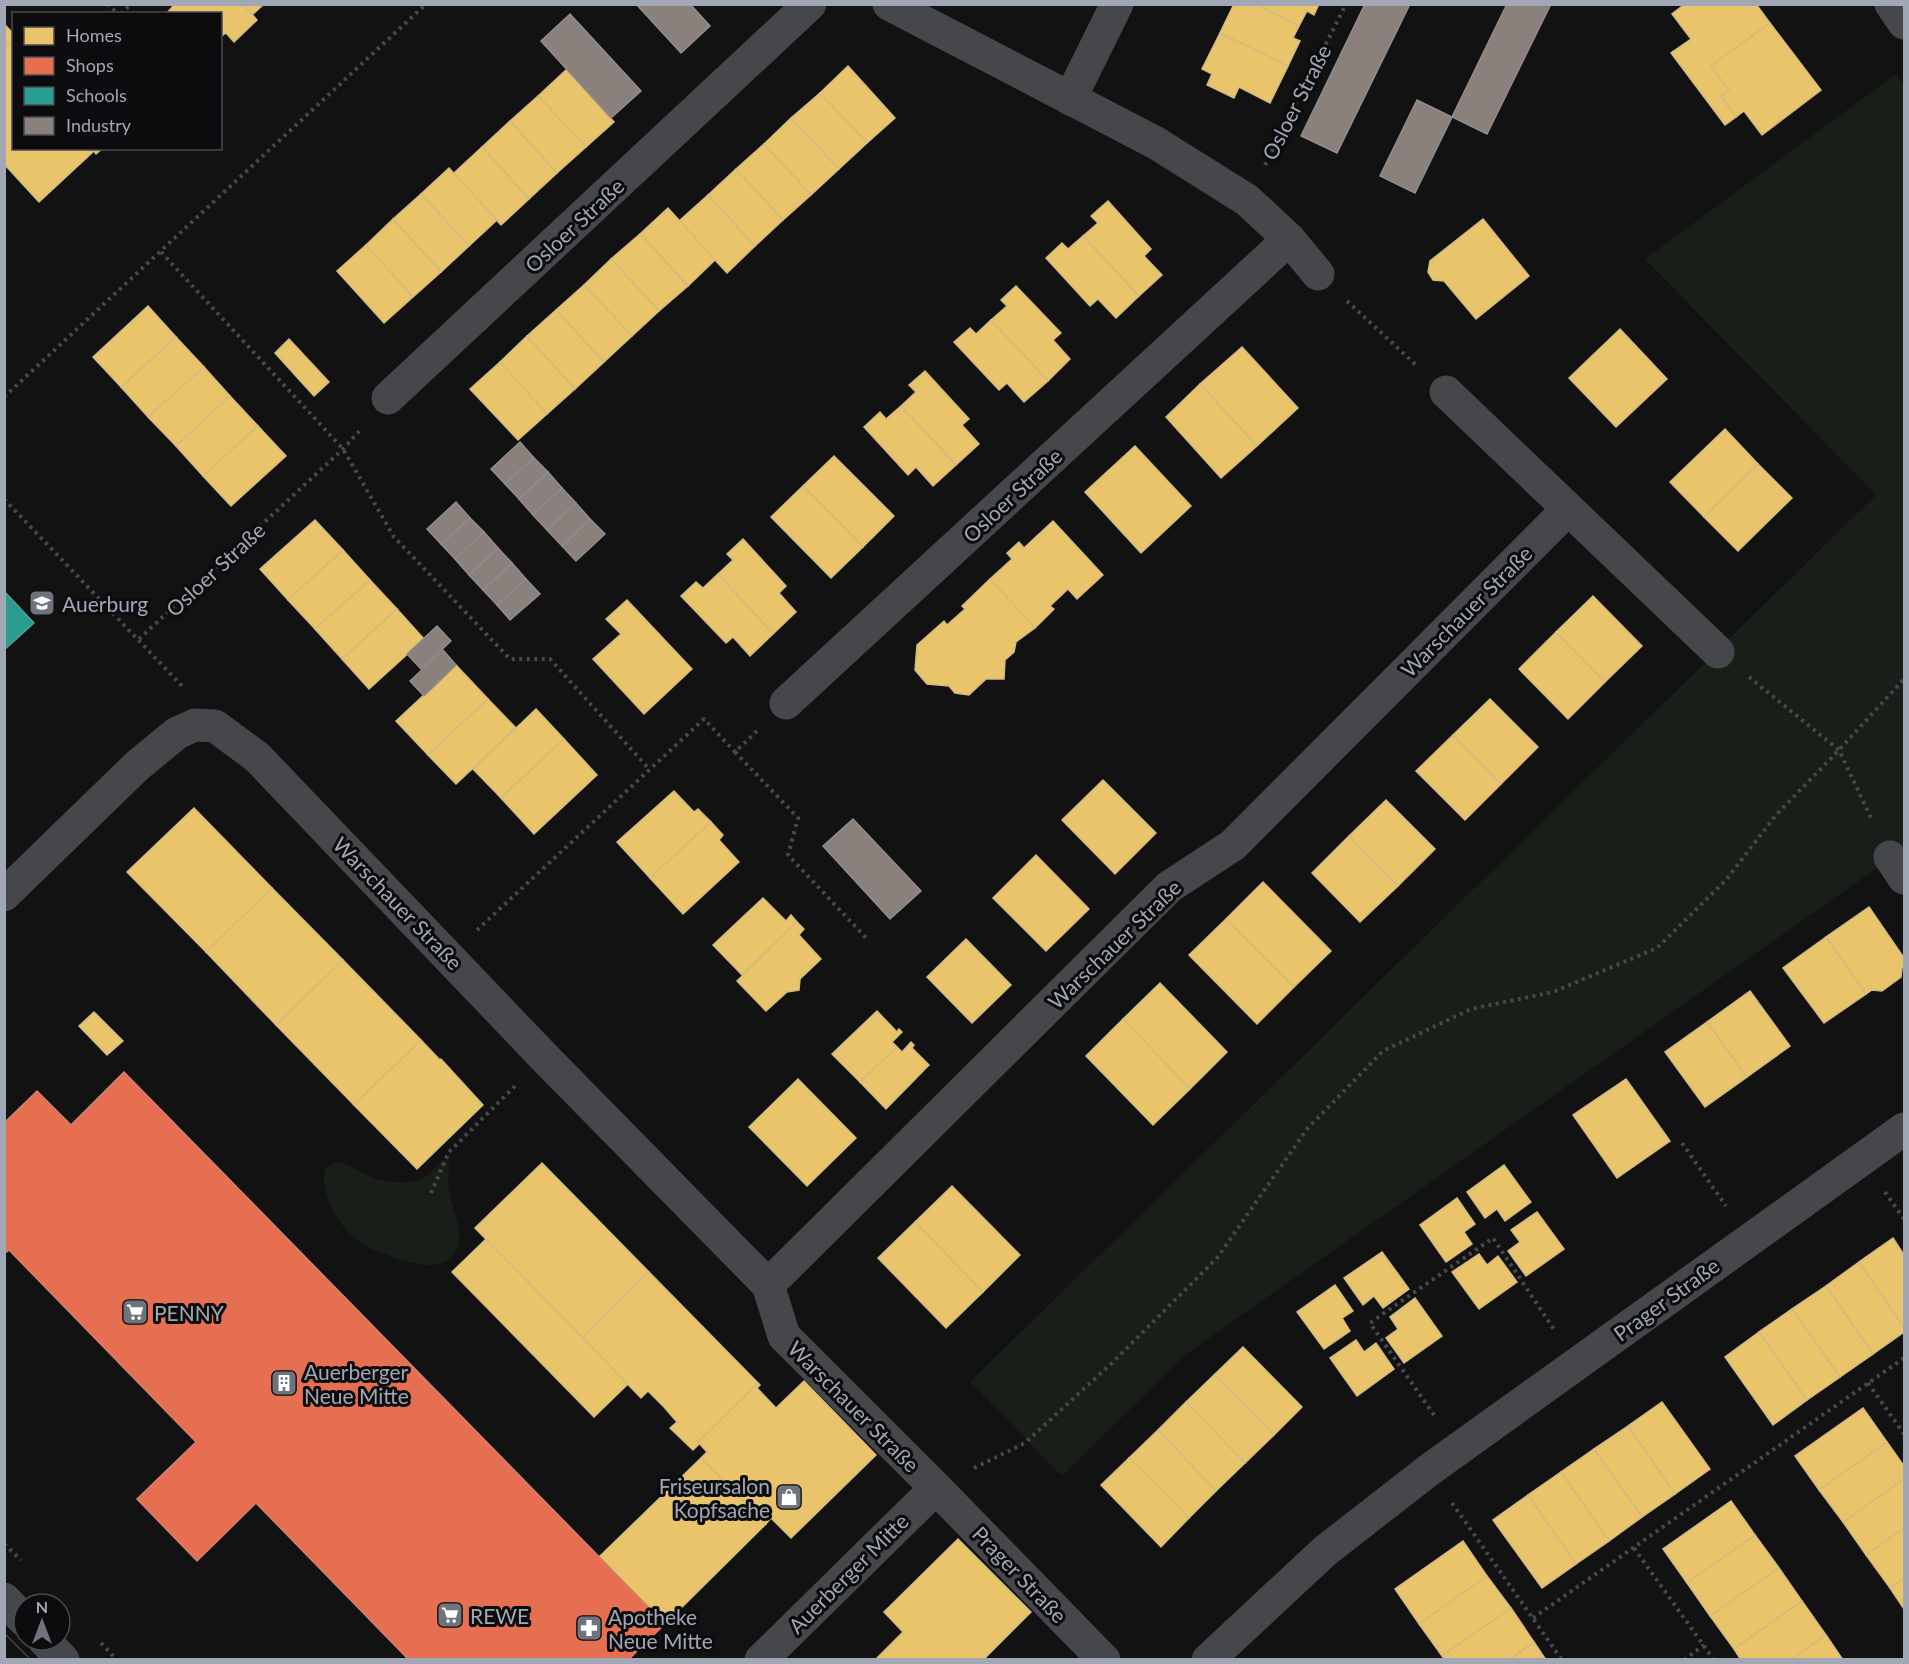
<svg xmlns="http://www.w3.org/2000/svg" width="1909" height="1664" viewBox="0 0 1909 1664" font-family="Lato,sans-serif">
<style>
.green{fill:#181f19}
.homes{fill:#e9c46a;stroke:#d3bb80;stroke-width:1.5}
.shops{fill:#e76f51;stroke:#d2806f;stroke-width:1.5}
.schools{fill:#2a9d8f;stroke:#4ea09a;stroke-width:1.5}
.industry{fill:#8a817c;stroke:#918c8d;stroke-width:1.5}
.lines{fill:none;stroke-linecap:round;stroke-linejoin:round}
.path{stroke:#47494d;stroke-width:4;stroke-dasharray:3 4.5;stroke-linecap:butt}
.street{stroke:#46474b;stroke-width:33}
.tram{stroke:#45474a;stroke-width:1.5}
.labels{text-anchor:middle;dominant-baseline:central;stroke-width:6;stroke-linejoin:round;paint-order:stroke}
.street-label{font-size:21px;fill:#a1a7b5;stroke:#0c0c0e}
.poi-label{font-size:21px;fill:#a1a7b5;stroke:#0c0c0e;text-anchor:start}
</style>
<rect width="100%" height="100%" fill="#121212"/>
<g class="green">
<path d="M1896 74 1904 85V849L1185 1355 1062 1476 970 1382 1876 495 1645 259Z"/>
<path d="M444 1159 449 1164C449 1173 447 1182 449 1191 451 1209 463 1226 458 1245 448 1280 399 1260 377 1251 371 1248 362 1245 357 1240 337 1224 320 1193 325 1168 345 1154 357 1173 376 1179 390 1183 414 1185 427 1176 433 1171 439 1165 444 1159Z"/>
</g>
<g class="homes">
<path d="M175 4H243L257 20 234 42 226 33 220 37V14H166Z"/>
<path d="M243 4H264L252 15Z"/>
<path d="M1234 4H1256L1299 26 1293 38 1300 41 1288 66 1220 33Z"/>
<path d="M1256 4H1319L1314 15 1307 11 1299 26Z"/>
<path d="M1685 4H1756L1770 23 1711 66 1729 90 1721 96 1736 117 1725 125 1671 53 1691 39 1672 14Z"/>
<path d="M1770 23 1821 90 1762 135 1744 111 1736 117 1721 96 1729 90 1711 66Z"/>
<path d="M4 24 14 34V40L4 48Z"/>
<path d="M1220 33 1288 66 1270 103 1239 87 1234 98 1207 85 1212 74 1202 69Z"/>
<path d="M14 40V148H103L96 154 94 151 39 202 4 164V48Z"/>
<path d="M848 66 895 118 867 143 820 93Z"/>
<path d="M567 69 614 122 586 147 538 96Z"/>
<path d="M820 93 867 143 839 169 791 118Z"/>
<path d="M538 96 586 147 557 173 510 121Z"/>
<path d="M791 118 839 169 811 195 764 144Z"/>
<path d="M510 121 557 173 529 199 482 147Z"/>
<path d="M764 144 811 195 783 220 736 169Z"/>
<path d="M482 147 529 199 501 225 454 173Z"/>
<path d="M449 168 497 220 469 246 421 194Z"/>
<path d="M736 169 783 220 755 246 708 195Z"/>
<path d="M421 194 469 246 441 272 393 219Z"/>
<path d="M708 195 755 246 727 273 679 221Z"/>
<path d="M1108 201 1151 249 1144 256 1162 275 1139 296 1083 236 1098 223 1091 216Z"/>
<path d="M668 208 715 260 688 286 640 234Z"/>
<path d="M393 219 441 272 413 297 366 245Z"/>
<path d="M1483 219 1529 276 1476 319 1444 281 1433 280 1428 272 1430 261Z"/>
<path d="M640 234 688 286 659 311 611 259Z"/>
<path d="M1083 236 1139 296 1116 318 1098 299 1090 306 1046 258 1062 243 1068 249Z"/>
<path d="M366 245 413 297 384 323 337 271Z"/>
<path d="M611 259 659 311 632 336 584 285Z"/>
<path d="M584 285 632 336 604 362 556 310Z"/>
<path d="M1016 286 1061 333 1053 340 1070 359 1048 381 991 320 1007 306 1001 300Z"/>
<path d="M148 306 176 337 121 387 93 357Z"/>
<path d="M556 310 604 362 575 389 527 336Z"/>
<path d="M991 320 1048 381 1024 402 1007 383 999 390 954 342 970 328 976 334Z"/>
<path d="M1620 329 1667 379 1616 427 1569 378Z"/>
<path d="M527 336 575 389 547 414 500 362Z"/>
<path d="M176 337 204 367 148 417 121 387Z"/>
<path d="M289 339 329 382 314 396 275 353Z"/>
<path d="M1242 347 1298 408 1257 446 1200 384Z"/>
<path d="M500 362 547 414 518 440 470 389Z"/>
<path d="M204 367 230 396 176 446 148 417Z"/>
<path d="M925 371 969 419 962 425 979 444 956 465 901 406 916 392 909 385Z"/>
<path d="M1200 384 1257 446 1221 478 1166 417Z"/>
<path d="M230 396 258 426 203 476 176 446Z"/>
<path d="M901 406 956 465 933 486 916 467 908 475 864 427 880 412 886 419Z"/>
<path d="M258 426 286 456 231 506 203 476Z"/>
<path d="M1725 429 1758 464 1704 517 1670 482Z"/>
<path d="M1135 446 1191 506 1141 553 1085 492Z"/>
<path d="M834 456 894 516 863 547 803 486Z"/>
<path d="M1758 464 1792 498 1738 551 1704 517Z"/>
<path d="M803 486 863 547 831 578 771 517Z"/>
<path d="M315 520 343 550 288 600 260 569Z"/>
<path d="M1053 521 1103 575 1077 599 1068 589 1050 606 1054 609 1035 628 990 579 1012 559 1007 553 1019 542 1024 548Z"/>
<path d="M743 539 786 586 779 593 796 612 773 634 718 574 733 560 727 554Z"/>
<path d="M343 550 370 580 315 629 288 600Z"/>
<path d="M718 574 773 634 750 656 733 637 726 643 681 596 696 582 703 588Z"/>
<path d="M990 579 1035 628 1016 642 1014 652 1005 660 1004 679H986L969 695 955 693 949 686 927 684 915 670 917 645 944 621 947 625 965 609 962 606Z"/>
<path d="M370 580 397 609 342 659 315 629Z"/>
<path d="M1593 596 1642 646 1605 682 1556 632Z"/>
<path d="M627 600 692 669 644 714 593 659 621 634 606 619Z"/>
<path d="M397 609 424 639 369 689 342 659Z"/>
<path d="M1556 632 1605 682 1568 719 1519 669Z"/>
<path d="M456 665 488 699 428 755 396 721Z"/>
<path d="M488 699 516 728 456 784 428 755Z"/>
<path d="M1490 699 1538 747 1501 784 1453 735Z"/>
<path d="M536 709 564 739 501 798 473 769Z"/>
<path d="M1453 735 1501 784 1465 820 1416 771Z"/>
<path d="M564 739 597 775 534 834 501 798Z"/>
<path d="M1103 780 1156 833 1115 874 1062 820Z"/>
<path d="M674 791 694 812 698 809 711 822 650 878 617 842Z"/>
<path d="M1386 800 1435 849 1398 886 1349 836Z"/>
<path d="M194 808 272 888 206 952 127 872Z"/>
<path d="M711 822 723 835 719 840 739 862 683 914 650 878Z"/>
<path d="M1349 836 1398 886 1360 922 1312 873Z"/>
<path d="M1036 855 1089 909 1046 951 993 898Z"/>
<path d="M1263 882 1331 951 1294 987 1226 919Z"/>
<path d="M272 888 343 960 276 1025 206 952Z"/>
<path d="M763 898 786 921 791 915 797 922 742 975 713 945Z"/>
<path d="M1869 907 1904 958V966L1902 968 1901 977 1882 991 1872 990 1866 994 1826 937Z"/>
<path d="M1226 919 1294 987 1257 1024 1189 955Z"/>
<path d="M797 922 804 929 799 935 821 959 800 979 799 990 787 992 766 1011 737 981Z"/>
<path d="M1826 937 1866 994 1824 1023 1783 968Z"/>
<path d="M966 939 1011 985 972 1023 927 977Z"/>
<path d="M343 960 421 1040 354 1105 276 1025Z"/>
<path d="M1160 983 1227 1052 1190 1089 1123 1019Z"/>
<path d="M1750 991 1790 1046 1747 1077 1707 1022Z"/>
<path d="M877 1011 897 1032 899 1029 902 1032 892 1042 897 1047 860 1082 832 1054Z"/>
<path d="M94 1012 123 1041 107 1055 79 1026Z"/>
<path d="M1123 1019 1190 1089 1153 1125 1086 1056Z"/>
<path d="M1707 1022 1747 1077 1705 1107 1665 1052Z"/>
<path d="M421 1040 440 1060 441 1059 483 1105 417 1169 354 1105Z"/>
<path d="M911 1042 914 1045 912 1048 929 1065 886 1109 860 1082 897 1047 902 1052Z"/>
<path d="M798 1079 856 1138 807 1186 749 1127Z"/>
<path d="M1626 1079 1670 1141 1617 1178 1573 1115Z"/>
<path d="M542 1163 649 1272 583 1338 475 1228Z"/>
<path d="M1504 1165 1531 1202 1505 1221 1497 1209 1485 1218 1467 1192Z"/>
<path d="M952 1186 1020 1255 983 1292 915 1222Z"/>
<path d="M1457 1198 1475 1224 1464 1232 1472 1244 1446 1262 1420 1225Z"/>
<path d="M1537 1212 1564 1249 1526 1276 1508 1251 1520 1242 1511 1230Z"/>
<path d="M915 1222 983 1292 946 1328 878 1258Z"/>
<path d="M1893 1238 1904 1255V1328L1859 1262Z"/>
<path d="M486 1239 628 1384 594 1417 452 1272Z"/>
<path d="M1382 1252 1409 1289 1383 1308 1374 1296 1363 1305 1344 1278Z"/>
<path d="M1479 1254 1487 1265 1498 1256 1517 1282 1479 1309 1452 1272Z"/>
<path d="M1859 1262 1904 1328V1332L1873 1354 1826 1286Z"/>
<path d="M649 1272 758 1383 698 1442 699 1444 693 1450 670 1428 677 1422 664 1407 648 1391 641 1398 583 1338Z"/>
<path d="M1335 1285 1353 1311 1342 1318 1350 1331 1324 1349 1297 1312Z"/>
<path d="M1826 1286 1873 1354 1840 1377 1792 1309Z"/>
<path d="M1415 1298 1442 1336 1404 1363 1386 1338 1398 1329 1390 1317Z"/>
<path d="M1792 1309 1840 1377 1807 1400 1759 1332Z"/>
<path d="M1759 1332 1807 1400 1773 1425 1725 1357Z"/>
<path d="M1356 1340 1364 1352 1376 1343 1394 1369 1357 1396 1330 1358Z"/>
<path d="M1243 1347 1302 1407 1274 1435 1214 1375Z"/>
<path d="M1214 1375 1274 1435 1245 1463 1186 1402Z"/>
<path d="M804 1381 876 1455 791 1538 771 1518 766 1524 701 1458 707 1452 698 1442 758 1383 760 1385 757 1388 776 1408Z"/>
<path d="M1186 1402 1245 1463 1216 1491 1158 1430Z"/>
<path d="M1662 1402 1710 1469 1675 1494 1628 1426Z"/>
<path d="M1863 1408 1887 1442 1819 1490 1795 1456Z"/>
<path d="M1628 1426 1675 1494 1642 1517 1594 1449Z"/>
<path d="M1158 1430 1216 1491 1189 1518 1129 1458Z"/>
<path d="M1887 1442 1904 1466V1479L1843 1522 1819 1490Z"/>
<path d="M1594 1449 1642 1517 1609 1541 1561 1472Z"/>
<path d="M701 1458 766 1524 665 1624 599 1557Z"/>
<path d="M1129 1458 1189 1518 1161 1547 1101 1485Z"/>
<path d="M1561 1472 1609 1541 1576 1564 1528 1495Z"/>
<path d="M1904 1479V1528L1866 1555 1843 1522Z"/>
<path d="M1528 1495 1576 1564 1542 1588 1493 1520Z"/>
<path d="M1731 1501 1755 1535 1687 1583 1663 1549Z"/>
<path d="M1904 1528V1578L1890 1588 1866 1555Z"/>
<path d="M1755 1535 1779 1568 1710 1616 1687 1583Z"/>
<path d="M958 1539 1031 1612 983 1660H875L903 1632 884 1612Z"/>
<path d="M1463 1541 1487 1576 1419 1624 1395 1589Z"/>
<path d="M1779 1568 1802 1601 1734 1649 1710 1616Z"/>
<path d="M1487 1576 1511 1608 1442 1656 1419 1624Z"/>
<path d="M1904 1578V1609L1890 1588Z"/>
<path d="M1802 1601 1826 1635 1790 1660H1741L1734 1649Z"/>
<path d="M1511 1608 1534 1642 1509 1660H1445L1442 1656Z"/>
<path d="M1826 1635 1843 1660H1790Z"/>
<path d="M1534 1642 1546 1660H1509Z"/>
</g>
<path class="shops" d="M124 1072 665 1624 628 1660H409L256 1503 197 1561 137 1499 196 1442 9 1250 4 1254V1123L37 1091 71 1125Z"/>
<path class="schools" d="M4 591 34 623 4 650Z"/>
<g class="industry">
<path d="M636 4H690L710 26 681 53Z"/>
<path d="M1365 4H1410L1337 153 1301 136Z"/>
<path d="M1507 4H1551L1487 134 1452 117Z"/>
<path d="M570 14 641 91 611 118 541 41Z"/>
<path d="M1417 100 1452 117 1415 193 1380 176Z"/>
<path d="M520 442 534 458 505 484 491 469Z"/>
<path d="M534 458 548 472 519 499 505 484Z"/>
<path d="M548 472 562 488 533 515 519 499Z"/>
<path d="M562 488 576 503 547 530 533 515Z"/>
<path d="M456 502 470 518 441 544 427 529Z"/>
<path d="M576 503 590 519 562 546 547 530Z"/>
<path d="M470 518 484 532 455 559 441 544Z"/>
<path d="M590 519 605 534 576 561 562 546Z"/>
<path d="M484 532 498 548 469 575 455 559Z"/>
<path d="M498 548 512 563 483 590 469 575Z"/>
<path d="M512 563 526 579 497 605 483 590Z"/>
<path d="M526 579 540 594 510 620 497 605Z"/>
<path d="M437 626 451 641 421 669 407 654Z"/>
<path d="M443 650 456 665 424 696 410 681Z"/>
<path d="M853 819 921 891 890 919 823 846Z"/>
</g>
<g class="lines">
<g class="path">
<path d="M107 4 118 14"/>
<path d="M121 14 131 4"/>
<path d="M1265 165 1346 4"/>
<path d="M161 252 343 449 394 537 510 659H550L649 769"/>
<path d="M1347 301 1416 365"/>
<path d="M4 397 426 4"/>
<path d="M4 499 182 686"/>
<path d="M139 639 343 449 362 428"/>
<path d="M1749 677 1839 750 1872 820"/>
<path d="M735 752 798 818 788 855 869 941"/>
<path d="M477 930 704 719 735 752 757 731"/>
<path d="M1682 1143 1726 1206"/>
<path d="M1885 1192 1904 1219"/>
<path d="M431 1193 449 1152 516 1085"/>
<path d="M1868 1383 1904 1434"/>
<path d="M1434 1415 1370 1323 1387 1311 1493 1238 1555 1331"/>
<path d="M974 1468 1025 1443 1112 1363 1217 1258 1307 1129 1383 1051 1471 1009 1553 992 1657 948 1726 880 1776 815 1839 750 1904 679"/>
<path d="M1452 1503 1562 1660"/>
<path d="M4 1544 21 1560"/>
<path d="M1634 1548 1714 1660"/>
<path d="M1533 1618 1904 1358"/>
<path d="M101 1643 117 1660"/>
<path d="M1684 1660 1704 1645"/>
</g>
<g class="street">
<path d="M889 4 1156 143 1247 200 1289 239 1318 274"/>
<path d="M1891 4 1904 23"/>
<path d="M1070 99 1117 4"/>
<path d="M1446 392 1718 652"/>
<path d="M388 398 810 4"/>
<path d="M786 703 1289 239"/>
<path d="M1890 857 1904 878"/>
<path d="M4 895 138 765 177 733 195 725 215 726 257 757 544 1057 768 1285 1169 887 1233 845 1568 509"/>
<path d="M768 1285 784 1336 936 1488 1104 1660"/>
<path d="M4 1599 24 1620"/>
<path d="M44 1640 63 1660"/>
<path d="M761 1660 936 1488"/>
<path d="M1208 1660 1325 1551 1429 1470 1904 1129"/>
</g>
<path class="tram" d="M4 1633 31 1660"/>
</g>
<defs>
<g id="school-square" transform="scale(1.35)"><rect x="-9" y="-9" width="18" height="18" rx="4" fill="#6f737c" stroke="#0c0c0e"/><path d="M0-5L7-2L0 1L-7-2ZM-4 1L0 2.5L4 1V4Q0 6-4 4Z" fill="#fff"/></g>
<g id="supermarket-square" transform="scale(1.35)"><rect x="-9" y="-9" width="18" height="18" rx="4" fill="#6f737c" stroke="#0c0c0e"/><path d="M-6-5.5h2.5l.6 2H6L4.5 2H-2.5L-4.4-4H-6ZM-1.5 3.2a1.3 1.3 0 1 0 .1 0ZM3 3.2a1.3 1.3 0 1 0 .1 0Z" fill="#fff"/></g>
<g id="building-square" transform="scale(1.35)"><rect x="-9" y="-9" width="18" height="18" rx="4" fill="#6f737c" stroke="#0c0c0e"/><path d="M-4-6H4V6H1V3H-1V6H-4ZM-2.5-4.3h1.7v1.8h-1.7ZM.8-4.3h1.7v1.8H.8ZM-2.5-1h1.7V.8h-1.7ZM.8-1h1.7V.8H.8Z" fill="#fff"/></g>
<g id="shop-square" transform="scale(1.35)"><rect x="-9" y="-9" width="18" height="18" rx="4" fill="#6f737c" stroke="#0c0c0e"/><path d="M-5-2.5h2.3a2.7 3.5 0 0 1 5.4 0H5L5.5 6h-11ZM-1.5-2.5h3a1.5 2.3 0 0 0-3 0Z" fill="#fff"/></g>
<g id="pharmacy-square" transform="scale(1.35)"><rect x="-9" y="-9" width="18" height="18" rx="4" fill="#6f737c" stroke="#0c0c0e"/><path d="M-2-6h4v4h4v4h-4v4h-4v-4h-4v-4h4Z" fill="#fff"/></g>
</defs>
<g fill-rule="evenodd">
<use href="#school-square" x="42" y="603"/>
<use href="#supermarket-square" x="135" y="1312"/>
<use href="#building-square" x="284" y="1383"/>
<use href="#shop-square" x="789" y="1497"/>
<use href="#supermarket-square" x="450" y="1615"/>
<use href="#pharmacy-square" x="589" y="1628"/>
</g>
<g class="labels">
<g class="street-label">
<text transform="translate(1296 102) rotate(-63)">Osloer Straße</text>
<text transform="translate(574 225) rotate(-43)">Osloer Straße</text>
<text transform="translate(1012 495) rotate(-43)">Osloer Straße</text>
<text transform="translate(215 569) rotate(-43)">Osloer Straße</text>
<text transform="translate(1466 611) rotate(-45)">Warschauer Straße</text>
<text transform="translate(398 903) rotate(46)">Warschauer Straße</text>
<text transform="translate(1114 944) rotate(-44)">Warschauer Straße</text>
<text transform="translate(1666 1299) rotate(-36)">Prager Straße</text>
<text transform="translate(854 1406) rotate(45)">Warschauer Straße</text>
<text transform="translate(848 1573) rotate(-45)">Auerberger Mitte</text>
<text transform="translate(1020 1574) rotate(46)">Prager Straße</text>
</g>
<g class="poi-label">
<text x="62" y="603">Auerburg</text>
<text x="154" y="1312">PENNY</text>
<text x="304" y="1371">Auerberger<tspan x="304" dy="24">Neue Mitte</tspan></text>
<text x="770" y="1485" text-anchor="end">Friseursalon<tspan x="770" dy="24">Kopfsache</tspan></text>
<text x="470" y="1615">REWE</text>
<text x="608" y="1616">Apotheke<tspan x="608" dy="24">Neue Mitte</tspan></text>
</g>
</g>
<rect width="1909" height="1664" fill="none" stroke="#a1a7b5" stroke-width="12"/>
<rect x="12" y="12" width="210" height="138" fill="#0c0c0e" stroke="#484a51" stroke-width="1.5"/>
<rect x="24" y="27" width="30" height="18" fill="#e9c46a" stroke="#484a51" stroke-width="1.5"/>
<text x="66" y="42" font-size="18" fill="#a1a7b5">Homes</text>
<rect x="24" y="57" width="30" height="18" fill="#e76f51" stroke="#484a51" stroke-width="1.5"/>
<text x="66" y="72" font-size="18" fill="#a1a7b5">Shops</text>
<rect x="24" y="87" width="30" height="18" fill="#2a9d8f" stroke="#484a51" stroke-width="1.5"/>
<text x="66" y="102" font-size="18" fill="#a1a7b5">Schools</text>
<rect x="24" y="117" width="30" height="18" fill="#8a817c" stroke="#484a51" stroke-width="1.5"/>
<text x="66" y="132" font-size="18" fill="#a1a7b5">Industry</text>
<g transform="translate(42 1622)"><circle r="28" fill="#0c0c0e" stroke="#484a51" stroke-width="1.5"/>
<path d="M0-4.5L10 22L0 15L-10 22Z" fill="#6f737c"/>
<text y="-9" font-size="16" font-weight="bold" text-anchor="middle" fill="#a1a7b5">N</text>
</g>
</svg>
